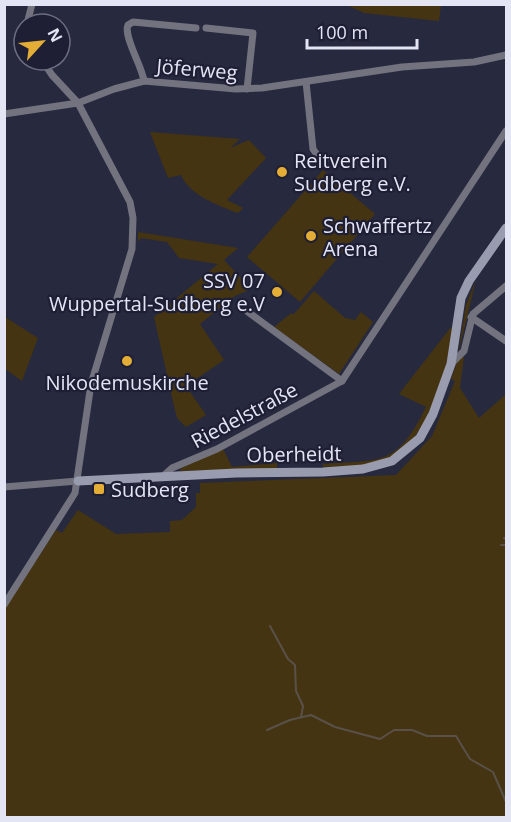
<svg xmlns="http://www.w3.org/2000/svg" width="511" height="822" viewBox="0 0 511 822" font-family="'Open Sans',sans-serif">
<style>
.green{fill:#453411}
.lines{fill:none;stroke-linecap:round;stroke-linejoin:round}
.stream{stroke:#595149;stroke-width:2}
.street{stroke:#72737e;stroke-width:7}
.secondary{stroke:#999cae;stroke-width:9}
.poi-dot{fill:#e4ad35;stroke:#1e1f34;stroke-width:2}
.labels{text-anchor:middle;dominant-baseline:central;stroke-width:4.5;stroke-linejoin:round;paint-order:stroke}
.street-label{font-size:20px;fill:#e4e5f4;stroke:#1e1f34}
.poi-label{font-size:20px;fill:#e4e5f4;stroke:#1e1f34;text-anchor:start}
</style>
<rect width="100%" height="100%" fill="#27293e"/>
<g class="green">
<path d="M347 5H441L439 21 364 13Z"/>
<path d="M150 132 240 139 230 148 249 140 266 158 227 200 243 208 238 213C219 206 189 195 181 175L168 178Z"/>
<path d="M323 170 375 214 300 302 247 257Z"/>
<path d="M138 232 238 248 224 260 251 289 233 297 200 324 224 360 186 386 206 415 186 427 177 418 174 406 154 317 218 264 179 258 167 242 141 238 138 242Z"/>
<path d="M476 280 458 354 466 305Z"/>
<path d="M314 291 345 318 355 320 361 312 373 322 339 374 274 327 290 314H294Z"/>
<path d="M5 317 38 338 22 381 5 369Z"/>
<path d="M451 327C458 345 430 419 416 435 411 442 400 452 393 457 375 469 344 466 324 467L322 464C383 460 397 466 426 407L399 394Z"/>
<path d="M462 356 464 357 460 388 479 418 506 394V817H5L4 610 56 530 62 533 78 510 116 534 170 532V521L182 520 196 507V493H200V483L396 475 432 436 455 381 451 379 457 362Z"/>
<path d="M223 449 232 467 277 463V469L180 471 181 468Z"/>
</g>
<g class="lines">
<g class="stream">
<path d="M504 538 506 539"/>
<path d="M501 545H506"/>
<path d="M270 626 288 659 295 665 296 691 303 706 301 717"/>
<path d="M267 730 290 720 311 715 335 727 380 739 394 730H412L427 736H456L470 759 493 772 506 802"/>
</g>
<g class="street">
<path d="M27 24 32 4"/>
<path d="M206 28 253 33 247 89"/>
<path d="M144 81C142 66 123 36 128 25L133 22 196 28"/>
<path d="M306 82 313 149 318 156 327 158"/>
<path d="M4 114 78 103 114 89 144 81 236 89 262 88 402 67 474 62 506 55"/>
<path d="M248 312 342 381"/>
<path d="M471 317 506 341"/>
<path d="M451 364 464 351 473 314 506 286"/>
<path d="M162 477 172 468 217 449 342 381 506 131"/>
<path d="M4 487 78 481"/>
<path d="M4 605 75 493 91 384 132 249 133 218 130 202 78 103 52 75 42 60"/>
</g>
<path class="secondary" d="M78 481 236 473 323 472 363 469 392 461 420 438 433 414 451 364 461 298 469 281 506 228"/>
</g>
<g class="poi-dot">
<circle cx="282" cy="172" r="6"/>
<circle cx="311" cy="236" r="6"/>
<circle cx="277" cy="292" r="6"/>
<circle cx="127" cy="361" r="6"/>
<rect x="93" y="483" width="12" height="12" rx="3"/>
</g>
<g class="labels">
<g class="street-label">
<text transform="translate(197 69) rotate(5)">Jöferweg</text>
<text transform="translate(244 415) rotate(-28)">Riedelstraße</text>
<text transform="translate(294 454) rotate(-1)">Oberheidt</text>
</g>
<g class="poi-label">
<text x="294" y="160">Reitverein<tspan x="294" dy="23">Sudberg e.V.</tspan></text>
<text x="323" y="225">Schwaffertz<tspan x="323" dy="23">Arena</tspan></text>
<text x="265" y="280" text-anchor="end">SSV 07<tspan x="265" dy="23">Wuppertal-Sudberg e.V</tspan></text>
<text x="127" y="382" text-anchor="middle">Nikodemuskirche</text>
<text x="111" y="489">Sudberg</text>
</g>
</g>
<rect width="511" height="822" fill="none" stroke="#e4e5f4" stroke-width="12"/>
<g transform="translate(42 42) rotate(63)"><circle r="28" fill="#1e1f34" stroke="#6d6e81" stroke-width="1.5"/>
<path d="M0-4.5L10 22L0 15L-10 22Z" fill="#e4ad35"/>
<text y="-9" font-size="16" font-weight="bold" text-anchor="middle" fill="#e4e5f4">N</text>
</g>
<path d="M307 39v9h110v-9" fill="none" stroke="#e4e5f4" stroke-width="3"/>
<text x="316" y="39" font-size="18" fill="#e4e5f4" stroke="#1e1f34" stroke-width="4.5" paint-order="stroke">100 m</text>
</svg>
